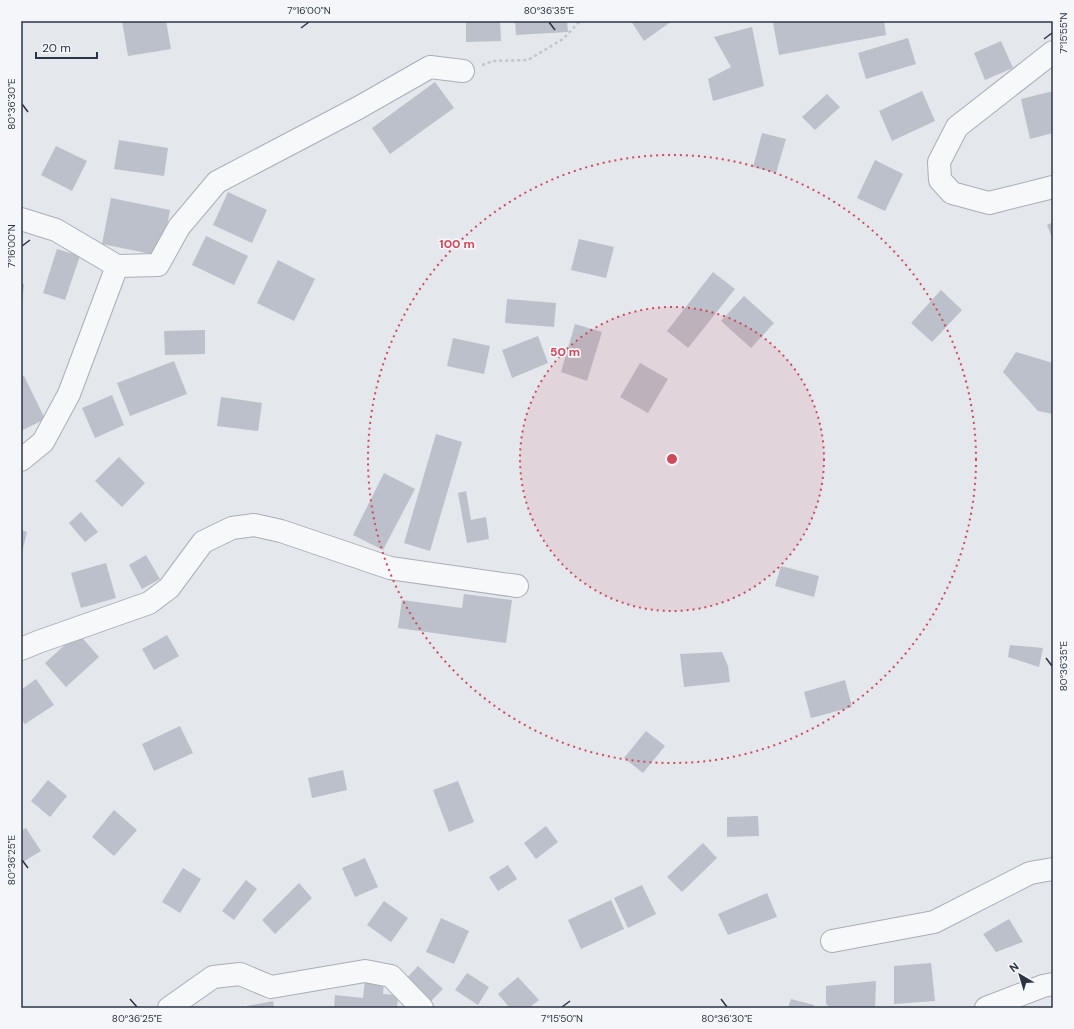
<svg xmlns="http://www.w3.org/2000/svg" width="1074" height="1029" viewBox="0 0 1074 1029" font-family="'DM Sans',sans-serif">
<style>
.building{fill:#bbc0ca}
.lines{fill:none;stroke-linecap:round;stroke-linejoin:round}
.minor-casing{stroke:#a9aeb7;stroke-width:24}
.path{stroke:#c2c5cb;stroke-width:2.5;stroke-dasharray:3 3;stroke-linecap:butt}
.minor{stroke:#f7f8fa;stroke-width:22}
.ticks{fill:none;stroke:#2b3445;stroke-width:1.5}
.ring{fill:none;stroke:#d1495b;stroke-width:2;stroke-dasharray:2 4}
.centre{fill:#d1495b;stroke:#f4f6f9;stroke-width:2}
.ring-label{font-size:12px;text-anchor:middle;font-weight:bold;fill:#d1495b;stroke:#f4f6f9;stroke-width:3.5;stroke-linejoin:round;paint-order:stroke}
.neatline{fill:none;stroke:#2b3445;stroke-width:1.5}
.ticks-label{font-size:10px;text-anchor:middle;fill:#2b3445}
</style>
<rect width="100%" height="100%" fill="#e4e7ec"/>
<g class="building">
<path d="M122 21H166L171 49 128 56Z"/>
<path d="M466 21H500L501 41 466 42Z"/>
<path d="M515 21H567L568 32 516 35Z"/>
<path d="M631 21H672L644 41Z"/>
<path d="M786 21H884L886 35 779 55 773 23Z"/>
<path d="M752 27 764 86 713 101 708 79 731 67 714 37Z"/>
<path d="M908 38 916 64 866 79 858 53Z"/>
<path d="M1001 41 1013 68 985 80 974 53Z"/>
<path d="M435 82 454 108 390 154 372 128Z"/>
<path d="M922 91 935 121 892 141 879 111Z"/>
<path d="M1053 91V133L1030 139 1021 99Z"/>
<path d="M827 94 840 107 815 130 802 117Z"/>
<path d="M762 133 786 139 776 173 753 167Z"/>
<path d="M119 140 168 148 164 176 114 169Z"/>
<path d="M56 146 87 161 72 191 41 175Z"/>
<path d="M875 160 903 174 885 211 857 198Z"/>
<path d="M228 192 267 210 252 243 213 225Z"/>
<path d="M111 198 170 210 161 256 102 244Z"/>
<path d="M1053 222V240L1047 225Z"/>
<path d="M206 236 248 256 234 285 192 265Z"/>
<path d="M579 239 614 247 606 278 571 270Z"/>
<path d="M57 249 80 256 65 300 43 293Z"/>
<path d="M278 260 315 279 294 321 257 303Z"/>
<path d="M713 272 735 289 688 348 667 331Z"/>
<path d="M21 283 24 284 22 305H21Z"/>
<path d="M941 290 962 310 932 342 911 323Z"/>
<path d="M744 296 774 323 751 348 721 321Z"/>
<path d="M507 299 556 303 554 327 505 323Z"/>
<path d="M575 324 602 332 587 381 561 372Z"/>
<path d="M205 330V354L165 355 164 331Z"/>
<path d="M538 336 548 363 512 378 502 350Z"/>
<path d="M453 338 490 346 484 374 447 366Z"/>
<path d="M1016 352 1053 363V414L1038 411 1003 372Z"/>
<path d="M174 361 187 394 130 416 117 383Z"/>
<path d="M640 363 668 379 648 413 620 397Z"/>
<path d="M24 376 45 419 21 431V377Z"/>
<path d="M112 395 124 425 95 438 82 408Z"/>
<path d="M221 397 262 403 258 431 217 426Z"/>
<path d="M436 434 462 442 430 551 404 543Z"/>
<path d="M119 457 145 483 122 507 95 481Z"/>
<path d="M384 473 415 489 383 550 353 535Z"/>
<path d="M466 491 471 520 486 517 489 539 467 543 458 493Z"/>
<path d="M81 512 98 532 85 542 69 523Z"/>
<path d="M21 530 27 532 22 552H21Z"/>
<path d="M146 555 160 579 142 589 129 565Z"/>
<path d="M106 563 116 598 81 608 71 573Z"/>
<path d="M781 566 819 576 814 597 775 586Z"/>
<path d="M464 594 512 600 506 643 398 628 402 600 462 608Z"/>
<path d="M78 633 99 657 66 687 45 663Z"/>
<path d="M167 635 179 656 154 670 142 649Z"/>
<path d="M1010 645 1043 648 1039 667 1008 657Z"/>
<path d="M722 652 728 666 730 682 684 687 680 654Z"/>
<path d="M36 679 54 705 25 724 21 719V690Z"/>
<path d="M845 680 852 707 811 718 804 692Z"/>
<path d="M180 726 193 753 154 771 142 744Z"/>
<path d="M646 731 665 746 643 773 624 758Z"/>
<path d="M343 770 347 790 312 798 308 778Z"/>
<path d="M48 780 67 796 50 817 31 801Z"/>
<path d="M458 781 474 822 449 832 433 790Z"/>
<path d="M114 810 137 830 114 856 92 837Z"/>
<path d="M758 816 759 836 727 837V817Z"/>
<path d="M546 826 558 842 536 859 524 843Z"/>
<path d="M26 828 41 851 21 863V831Z"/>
<path d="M703 843 717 858 682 892 667 877Z"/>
<path d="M365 858 378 887 355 897 342 868Z"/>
<path d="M508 865 517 879 498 891 489 877Z"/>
<path d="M183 868 201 879 180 913 162 902Z"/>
<path d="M246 880 257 889 234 920 222 911Z"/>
<path d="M299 883 312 898 275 934 262 920Z"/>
<path d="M642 885 656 914 628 928 614 898Z"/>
<path d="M767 893 777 917 728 935 718 914Z"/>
<path d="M611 900 624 929 581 949 568 920Z"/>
<path d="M384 901 408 918 391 942 367 925Z"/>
<path d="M441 918 469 931 454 964 426 952Z"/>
<path d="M1009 919 1023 942 996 952 983 934Z"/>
<path d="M931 963 935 1001 894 1004V966Z"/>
<path d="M418 966 443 989 429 1003 405 980Z"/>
<path d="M467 973 489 987 478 1005 455 990Z"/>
<path d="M518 977 539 1000 529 1008H510L498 994Z"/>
<path d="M365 980 384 981 383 994 398 995 397 1008H334L335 995 363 998Z"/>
<path d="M876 981 875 1008H830L826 1004V986Z"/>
<path d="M791 999 814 1005V1008H788Z"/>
<path d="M273 1001 274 1008H247V1006Z"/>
</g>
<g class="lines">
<g class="minor-casing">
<g id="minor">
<path d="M1053 52 957 127 939 162 940 180 952 193 989 203 1053 187"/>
<path d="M21 219 56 230 117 266 158 265 179 227 217 182 358 108 430 67 463 71"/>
<path d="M21 460 43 442 69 394 117 266"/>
<path d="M21 649 38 642 149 603 169 588 203 542 232 528 254 525 281 531 390 568 517 586"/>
<path d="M832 941 934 922 1030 873 1053 869"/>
<path d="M169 1008 213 977 240 974 271 987 365 971 391 976 422 1008"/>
<path d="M986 1008 1043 986 1053 984"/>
</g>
</g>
<path class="path" d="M482 65 493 61 528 60 563 39 580 21"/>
<use href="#minor" class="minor"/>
</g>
<path class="ticks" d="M549 22 555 30M301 28 309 22M1044 39 1052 33M22 104 28 112M22 246 30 240M1046 658 1052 666M22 860 28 868M130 999 137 1007M721 999 727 1007M562 1007 570 1001"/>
<circle cx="672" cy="459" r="152" fill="#d1495b" fill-opacity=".12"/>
<g class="ring">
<circle cx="672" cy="459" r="152"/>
<circle cx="672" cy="459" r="304"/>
</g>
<circle cx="672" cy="459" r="6" class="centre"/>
<g class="ring-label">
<text x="457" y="248">100 m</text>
<text x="565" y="356">50 m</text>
</g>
<rect width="1074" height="1029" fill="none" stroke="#f4f6f9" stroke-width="44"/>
<g transform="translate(1020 975) rotate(322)" stroke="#f4f6f9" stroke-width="3" paint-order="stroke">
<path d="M0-3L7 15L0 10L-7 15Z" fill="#2b3445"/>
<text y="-6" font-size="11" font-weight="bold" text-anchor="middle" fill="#2b3445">N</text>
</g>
<path d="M36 52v6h61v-6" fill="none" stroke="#2b3445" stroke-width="2"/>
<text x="42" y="52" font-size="12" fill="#2b3445" stroke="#f4f6f9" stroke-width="3" paint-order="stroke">20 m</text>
<rect x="22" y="22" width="1030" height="985" class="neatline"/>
<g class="ticks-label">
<text x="309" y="14">7°16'00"N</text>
<text x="549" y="14">80°36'35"E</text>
<text transform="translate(1063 33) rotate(-90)" y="4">7°15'55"N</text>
<text transform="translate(11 104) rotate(-90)" y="4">80°36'30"E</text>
<text transform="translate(11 246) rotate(-90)" y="4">7°16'00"N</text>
<text transform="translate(1063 666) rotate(-90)" y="4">80°36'35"E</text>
<text transform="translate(11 860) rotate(-90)" y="4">80°36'25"E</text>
<text x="137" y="1022">80°36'25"E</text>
<text x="562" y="1022">7°15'50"N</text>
<text x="727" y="1022">80°36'30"E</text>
</g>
</svg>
